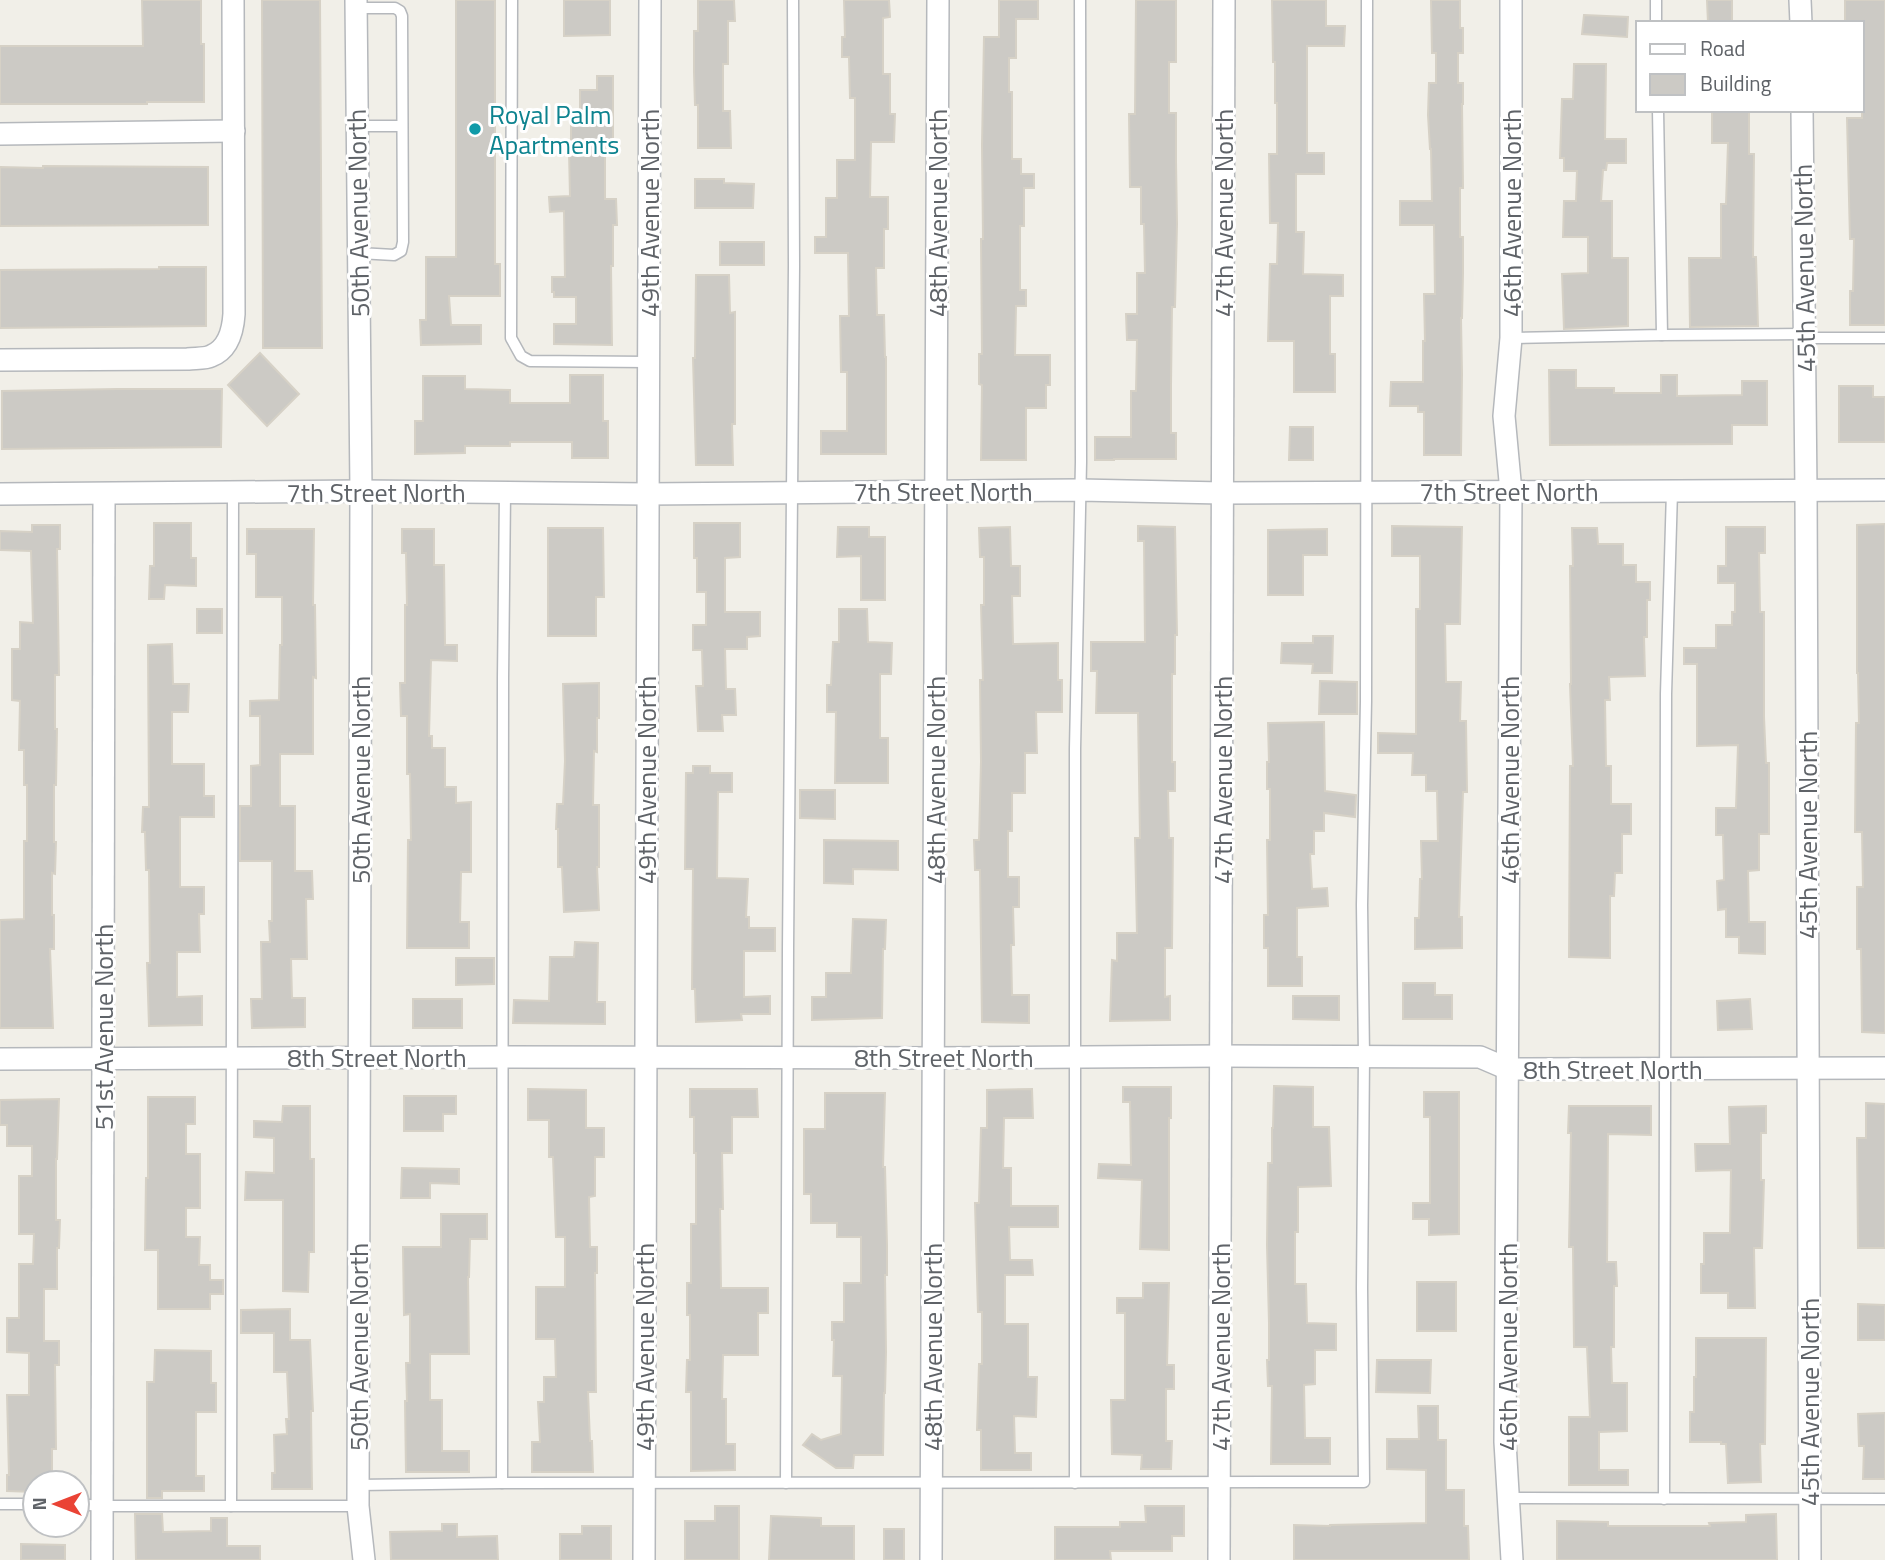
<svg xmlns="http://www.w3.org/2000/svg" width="1885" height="1560" viewBox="0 0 1885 1560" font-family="'Titillium Web',sans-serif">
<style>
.building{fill:#cccac5;stroke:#d6d1c6;stroke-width:2}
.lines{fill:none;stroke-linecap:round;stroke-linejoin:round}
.service-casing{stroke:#b5b8bc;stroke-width:13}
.minor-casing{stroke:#b5b8bc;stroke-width:24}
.service{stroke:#fff;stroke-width:10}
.minor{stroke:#fff;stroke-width:21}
.culture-dot{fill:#0f9aa8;stroke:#fff;stroke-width:2.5}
.labels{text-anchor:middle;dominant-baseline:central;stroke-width:6;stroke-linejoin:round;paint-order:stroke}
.culture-label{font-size:26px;fill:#0d838f;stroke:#fff;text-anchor:start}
.street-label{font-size:26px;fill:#5f6368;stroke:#fff}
</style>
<rect width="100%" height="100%" fill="#f1efe8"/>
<g class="building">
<path d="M142 0H201V44H204V102H147V104H0V46H143Z"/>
<path d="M262 0H320L322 348H263Z"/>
<path d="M456 0H495V264H500V296H449L451 325H481V344L421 345 420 320H426V257H456Z"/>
<path d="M564 0H610V35L564 36Z"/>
<path d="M698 0H734L735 21H728V64H723V111H730L731 148H698V105H695L694 72V31H698Z"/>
<path d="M844 0H889L890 17 883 18V74H890V114H895L894 142H871L870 197H888V229H884V268H876L877 315H884L885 357H886V454H821V431H847V372H841L840 316H849L848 253H815V237H826V198H837V160H855V98H850L849 57H842V37H845Z"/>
<path d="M999 0H1038V19H1016V58H1009V92H1012V159H1021V174H1034V188H1024V226H1020V290H1026V306H1016L1015 355H1050V385H1046V408H1026V460H981L982 385 979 384V354H982L981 239H983L982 145 984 37H999Z"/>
<path d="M1136 0H1176V62H1169V113H1176V162L1177 224 1175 307H1172L1171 385V433H1176V459H1114V460H1095V437H1131V391H1136L1137 340H1127L1126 314H1137V273H1145L1144 224H1141V187H1130L1129 114H1135Z"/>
<path d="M1272 0H1326V26H1345L1344 46H1307V153H1324V174H1296V232H1304L1303 274 1343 275V296H1330V354H1335V392H1294V341H1268L1270 264H1277L1278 223H1270L1269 154H1277V103H1275V62H1273Z"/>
<path d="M1431 0H1460V28H1463V53H1458V83H1463V104H1462L1463 188H1460V237H1463V273L1462 318H1461L1462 374 1461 455H1424V412H1418V406H1390L1391 382H1423V341H1425L1424 294H1435L1434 225H1400V201H1432L1431 149H1430L1428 115 1429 83H1436V53H1432Z"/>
<path d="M1707 0H1732V23H1708Z"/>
<path d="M1845 0H1885V325H1850V291H1853L1854 239H1850L1847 118H1862V21H1845Z"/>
<path d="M1584 15 1628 17 1627 37 1582 34Z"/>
<path d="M1574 64H1606L1605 139H1626V163H1607L1606 170H1603L1601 201H1612V258H1628V326L1564 329 1562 274 1588 273V237H1563L1564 201H1576L1577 171H1564V158H1560L1562 99H1573Z"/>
<path d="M597 76H613V144H605V199H616L617 225H613V266H611L612 345 554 344V324H576V297H554V292H552V277H565L564 211 550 212 549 197 570 196 569 151H571V115H580V90H597Z"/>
<path d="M1712 110H1749V154H1754L1753 257H1756L1758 326 1690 327 1689 258H1721V204H1726L1728 143H1712Z"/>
<path d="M43 166 208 167V225L0 226V167L43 168Z"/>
<path d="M695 179H724V183L754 184 753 208H695Z"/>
<rect x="720" y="242" width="44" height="23"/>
<path d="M159 267H206V326L0 328V270L159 269Z"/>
<path d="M696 275H729L730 313 735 312V424H732L733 465H696L693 358H695Z"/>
<path d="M260 353 299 394 267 426 228 385Z"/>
<path d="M1549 370H1576V388H1614V393H1661V375H1677V396L1742 395V381H1767V425H1732V444L1550 445Z"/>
<path d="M570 375H603V421H608V458H572V442H510V446H465V453L415 454V421H423V376H465V389L510 390V403H570Z"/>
<path d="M1839 386H1873V397H1885V442H1839Z"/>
<path d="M117 389H222L221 447 2 449V391Z"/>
<path d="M1290 427H1313V460H1289Z"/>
<path d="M154 523H191V558H196V586L165 585 164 599H149L150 566H154Z"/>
<path d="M694 523H740V557L725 558V612H760V636L747 637V649H725L726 689H735L736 715H722L723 731H698L696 686H703L702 650H693V625H706V592H697V558H694Z"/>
<path d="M1885 524V1033L1862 1032 1861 949H1857V887H1863L1862 832H1855L1856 723H1859L1858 673H1857V525Z"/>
<path d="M32 525H60V549H57L59 675H55V729H57L56 785H54V842H56L55 874 52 873V915H54V949H50L53 1028H0V920L24 919V841H27V785H24V750H19L20 701 12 700V649H20V622L33 623 31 551 0 550V531L32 532Z"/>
<path d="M1138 526 1175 527 1177 635H1175V674H1172V762H1175V791H1168L1169 838H1173L1172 948H1165V997L1170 996V1020L1110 1021 1112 960 1117 961V933H1137L1135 838H1140L1138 713H1096L1097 671H1091V642H1145L1144 541H1138Z"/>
<path d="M1392 526 1462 527 1460 624H1445L1446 682H1461L1460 721H1466L1467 792H1463L1459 917H1462V948L1415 949V918H1419L1420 879H1422L1421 841H1438L1437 791H1426V775H1412L1413 753H1378V733L1416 734V609H1420V556H1392Z"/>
<path d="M838 527H869V537H885V600H861V556L837 557Z"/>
<path d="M1010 527 1011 566H1020V596H1012L1013 644 1058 643V680H1062V712H1036L1037 753H1025V793H1012V831H1008V877H1019V907H1013L1014 945H1011L1012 995H1029V1023L982 1022 980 870H975L974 840H979L981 762 980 680H983L981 605H984V557H980L979 528Z"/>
<path d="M1726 527H1765V553H1759L1760 612H1764V717L1766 763H1769V834H1759V870L1748 871 1749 922H1765V954L1739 953V937H1726V909L1718 910 1717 881 1724 880 1723 835H1716V808H1736L1738 745 1697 746V664H1684V648H1716V625H1732V612H1735V583H1718V566H1726Z"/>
<path d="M548 528H603L604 597H596V636H548Z"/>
<path d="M1572 528H1597L1598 544H1623V565H1636V582H1650V600H1647V637H1644L1645 676 1609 677 1610 700H1605L1606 766H1611V804H1631V834H1622V873H1615L1614 896H1610V958L1569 957 1570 766H1573L1570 684H1571L1570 566H1573Z"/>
<path d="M247 529H314L313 605H315L316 678 313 677V754H280V806H295V871H312L313 899H306L307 959H291L292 998H305V1027L252 1028 251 999H262L261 942H270L269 921H272V861H240V806H251V766L260 765V716H250V701L279 700 280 645H282V597H256V554H247Z"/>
<path d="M402 529H434V565H444L445 645H457V661L431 660 429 736H432V748H445V787H456V803L471 802V872H461L460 922H469V948H407L408 840H411L410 774H407V716H401L400 683H405V605H407L406 553H402Z"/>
<path d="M1327 529V555H1303V595H1268V530Z"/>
<rect x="197" y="609" width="25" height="24"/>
<path d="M839 609H867L868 642 892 643 891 674H880V738H888V783H835L836 712H827V685H831L833 642H839Z"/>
<path d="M1313 636H1333L1332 673H1312L1313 664 1281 663 1282 643H1313Z"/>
<path d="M172 644 173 684H189L188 712H172V764H204V796H214V817H180V887H204V914H199L200 952H177V997L202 996V1025L149 1026 147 963H150L149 870H146L145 832H142L143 807H149L148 645Z"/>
<path d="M1320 681 1357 682V714H1319Z"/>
<path d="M599 683V718H597V752L594 751 593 805H599V867H597L599 910 564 912 562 867H558V829H556L557 804H563L565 761 563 684Z"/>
<path d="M1324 722 1325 791 1356 795 1355 817 1324 813V831H1314V854H1310L1312 889 1327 888 1328 906 1297 908V957H1302V986H1268V948H1264V915H1268L1267 840H1270V789H1267V762H1269L1268 723Z"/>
<path d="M693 766H710V773H732V792H718L717 878 748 879 746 917H749V928H775V951H744V997L770 996V1014H741L742 1020 696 1022 695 989H692L693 869H685L686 773H693Z"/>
<path d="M800 790H835V819L800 818Z"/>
<path d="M824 840 898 841V870L853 869V884L824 883Z"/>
<path d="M853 919 886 920 885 949H883L882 1018 812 1020V997H826V973H851Z"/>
<path d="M575 942 598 943 597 1002H605V1024L513 1023 514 1000 549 1001 550 957H574Z"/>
<path d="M456 958H494V984L456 985Z"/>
<path d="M1403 983H1435V995H1452V1019H1403Z"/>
<path d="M1293 996H1339V1020L1293 1019Z"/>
<rect x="413" y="999" width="49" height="29"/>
<path d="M1750 999 1752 1029 1718 1030 1717 1001Z"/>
<path d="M1274 1086 1313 1087V1127H1329L1331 1186 1298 1187V1232H1295V1284H1306L1307 1323 1336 1324V1350H1315V1384L1304 1385 1305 1438H1330V1464H1271L1272 1386H1268L1267 1360H1269V1323L1267 1245 1268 1163H1272V1128H1273Z"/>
<path d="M1123 1087H1171V1118H1169V1250L1140 1249 1142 1180 1098 1178 1099 1164 1131 1165 1130 1102H1123Z"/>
<path d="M528 1089 586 1090V1128H604V1157H595V1196L589 1197 590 1247H597V1273H595L596 1392H588L590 1441H592L593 1472H532V1442H540L538 1402H544V1377H556L555 1339H536V1287H565V1237H556L553 1157H549V1120H528Z"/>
<path d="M690 1089H757L758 1117H732V1153H722L723 1209H720L721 1288H768V1313H758V1355H723L722 1399H726V1444H735V1470L691 1471V1392H686L687 1360H690V1315H687V1283H691V1224H696V1153H694V1117H690Z"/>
<path d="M1032 1089 1033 1118H1004L1003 1168H1011V1206H1058V1227H1009L1010 1260H1032L1033 1275H1005V1324H1028V1377H1037L1036 1417 1014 1416 1015 1453H1031V1470H981V1430H977L979 1364H982V1312H978L975 1203H979L981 1128H987V1090Z"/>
<path d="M1424 1092H1459V1234L1429 1235V1219H1413V1203H1430V1117H1424Z"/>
<path d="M825 1093H885L883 1167H885L887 1245V1275H885L886 1352 885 1393H884L883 1455H854L853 1468H836L803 1445 812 1434 821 1440 841 1434 842 1376H833L834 1340H832V1322H844V1283H861V1237H837V1223H811V1194H804V1129H825Z"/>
<path d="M404 1096H456V1114H443V1131H404Z"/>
<path d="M148 1097H195V1124H186V1154H200V1208H186V1237H200L199 1265H210V1280H223V1294H210V1309H158V1250H145L146 1178H148Z"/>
<path d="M59 1099 57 1159H56V1220H60L59 1248H57V1289H44V1341H59V1365H55L56 1449H52V1483H35V1492L7 1491V1475H9L7 1395H29V1353L7 1352V1318H19V1264H33L34 1234H19V1176H32V1146H7V1125H0V1100Z"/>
<path d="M1866 1103 1885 1104V1248H1858L1857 1138H1866Z"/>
<path d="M283 1106H310V1159H314V1252H309L308 1292 283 1291V1200H245L246 1172 274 1173V1138L254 1137V1121L282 1122Z"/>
<path d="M1569 1106H1651V1135L1608 1134 1607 1262H1616L1617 1286H1614V1347H1611L1612 1383H1627V1431L1599 1432V1470H1628V1485H1569V1417H1590L1587 1347H1574L1573 1247H1569L1571 1133H1568Z"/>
<path d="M1766 1106V1133H1761V1180H1764L1762 1248H1754L1755 1308H1728V1293H1701V1264H1704V1233H1730L1731 1170 1696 1171 1695 1144H1730L1729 1107Z"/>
<path d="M402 1168 459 1169V1184L430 1183V1198H401Z"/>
<path d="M441 1214H487V1239H470L469 1277H468L469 1354H430V1400H442V1451H469V1472H406L405 1401H407L406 1363H410V1314L404 1315 403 1247H441Z"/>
<rect x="1417" y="1282" width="39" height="49"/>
<path d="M1143 1283H1169L1167 1365H1174V1389H1166V1441H1172L1171 1469H1141L1142 1455 1112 1454 1111 1400H1125V1313H1117V1298H1143Z"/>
<path d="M1858 1304 1885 1305V1340H1858Z"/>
<path d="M290 1309V1340H310L313 1411H311L312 1489H272V1473H275L274 1435 287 1434 286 1419H289L287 1372H274V1333H241V1310Z"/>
<path d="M1696 1338H1766L1765 1444H1760L1761 1482 1728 1483 1726 1444H1721V1442H1690V1412H1694V1377H1696Z"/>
<path d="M155 1350 211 1351V1383H216V1412H196V1476H204V1491H162V1498H147V1382H154Z"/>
<path d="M1377 1360H1431L1430 1393 1376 1392Z"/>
<path d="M1418 1406H1438V1440H1446V1490H1464V1526H1468L1469 1560H1294V1525L1330 1526V1525L1426 1523V1470L1387 1469V1439H1419Z"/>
<path d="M1885 1413V1479H1863L1864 1446H1859L1858 1414Z"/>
<path d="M715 1506H739V1560H685V1521H715Z"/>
<path d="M1145 1506H1184V1536H1172V1551H1110L1111 1560H1055V1527H1120V1522H1146Z"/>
<path d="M135 1514H162L163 1532 211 1531V1518H227V1546H260V1560H136Z"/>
<path d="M1776 1514 1777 1560H1557V1521L1608 1522V1526H1710L1709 1523 1746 1522V1515Z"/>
<path d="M771 1516 821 1518V1526H854V1560H769Z"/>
<path d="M442 1524H457V1537L497 1536 498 1560H391L390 1532 442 1531Z"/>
<path d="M582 1526H611V1560H560V1534H582Z"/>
<rect x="884" y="1529" width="20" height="31"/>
<path d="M21 1544 65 1545V1560H21Z"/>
</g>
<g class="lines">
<g class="service-casing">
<g id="service">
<path d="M512 0 511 338 521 356 530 361 648 362"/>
<path d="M1656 0V23"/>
<path d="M356 8H395L400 11 402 16 403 242 401 251 394 255 359 253"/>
<path d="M357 126H402"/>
<path d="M1662 335 1804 334"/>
<path d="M1511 338 1662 335 1658 110"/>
<path d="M1804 338H1885"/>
<path d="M502 1483 503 678 505 493"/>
<path d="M786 1483 788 949 794 266 793 0"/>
<path d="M1075 1483V749L1081 462 1080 0"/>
<path d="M358 1485 502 1483 1364 1482 1362 1288 1364 1056 1362 905 1366 701 1367 0"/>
<path d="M1508 1498 1885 1499"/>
<path d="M1664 1499 1666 694 1672 491"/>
<path d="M0 1504H35"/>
<path d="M77 1504 102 1506H358"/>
<path d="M231 1506 233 493"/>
</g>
</g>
<g class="minor-casing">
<g id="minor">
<path d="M356 0 361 491 358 1506 364 1560"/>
<path d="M1511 0V338L1504 416 1511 492 1505 1442 1512 1560"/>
<path d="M1800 0 1801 23"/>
<path d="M1802 110 1806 490 1810 1560"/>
<path d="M0 134 234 131"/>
<path d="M0 360 188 359C195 358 205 359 211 356 229 349 233 330 234 314L233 0"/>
<path d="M0 494 361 491 647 494 1080 490 1222 493 1885 490"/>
<path d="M0 1059 502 1057 935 1058 1221 1056 1480 1057 1508 1069 1885 1068"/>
<path d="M102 1560 104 495"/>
<path d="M644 1560 650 0"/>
<path d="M931 1560 938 0"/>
<path d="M1219 1560 1224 0"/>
</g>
</g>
<use href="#service" class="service"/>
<use href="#minor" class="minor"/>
</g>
<circle class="culture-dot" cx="475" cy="129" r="7"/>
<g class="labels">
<g class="culture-label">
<text x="489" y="114">Royal Palm<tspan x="489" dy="30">Apartments</tspan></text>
</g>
<g class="street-label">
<text transform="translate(358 213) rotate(-91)">50th Avenue North</text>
<text transform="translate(649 213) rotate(-90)">49th Avenue North</text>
<text transform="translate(937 213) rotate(-90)">48th Avenue North</text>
<text transform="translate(1223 213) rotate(-90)">47th Avenue North</text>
<text transform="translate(1511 213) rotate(-90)">46th Avenue North</text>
<text transform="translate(1804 268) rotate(-91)">45th Avenue North</text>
<text x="943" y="491">7th Street North</text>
<text x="1509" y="491">7th Street North</text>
<text x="376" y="492">7th Street North</text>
<text transform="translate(360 780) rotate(-90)">50th Avenue North</text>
<text transform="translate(646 780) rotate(-90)">49th Avenue North</text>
<text transform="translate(935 780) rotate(-90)">48th Avenue North</text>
<text transform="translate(1222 780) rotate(-90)">47th Avenue North</text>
<text transform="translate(1509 780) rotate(-90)">46th Avenue North</text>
<text transform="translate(1807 835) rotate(-90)">45th Avenue North</text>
<text transform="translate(103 1027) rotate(-90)">51st Avenue North</text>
<text x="377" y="1057">8th Street North</text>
<text x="944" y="1057">8th Street North</text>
<text x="1613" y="1069">8th Street North</text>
<text transform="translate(358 1347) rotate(-90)">50th Avenue North</text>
<text transform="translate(644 1347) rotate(-90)">49th Avenue North</text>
<text transform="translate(932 1347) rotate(-90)">48th Avenue North</text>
<text transform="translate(1220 1347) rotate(-90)">47th Avenue North</text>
<text transform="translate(1507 1347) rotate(-90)">46th Avenue North</text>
<text transform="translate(1809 1402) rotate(-90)">45th Avenue North</text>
</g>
</g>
<rect x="1636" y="21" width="228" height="91" fill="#ffffff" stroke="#bfc1c3" stroke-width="2"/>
<rect x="1650" y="44" width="35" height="10" fill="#ffffff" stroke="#bfc1c3" stroke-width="2"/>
<text x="1700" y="56" font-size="21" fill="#5f6368">Road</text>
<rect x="1650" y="74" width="35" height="21" fill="#cccac5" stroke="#bfc1c3" stroke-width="2"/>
<text x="1700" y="91" font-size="21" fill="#5f6368">Building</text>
<g transform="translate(56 1504) rotate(270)"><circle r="33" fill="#ffffff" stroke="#bfc1c3" stroke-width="2"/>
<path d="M0-5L12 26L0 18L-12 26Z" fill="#ea4335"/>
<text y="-10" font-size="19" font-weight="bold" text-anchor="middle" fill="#5f6368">N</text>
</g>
</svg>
